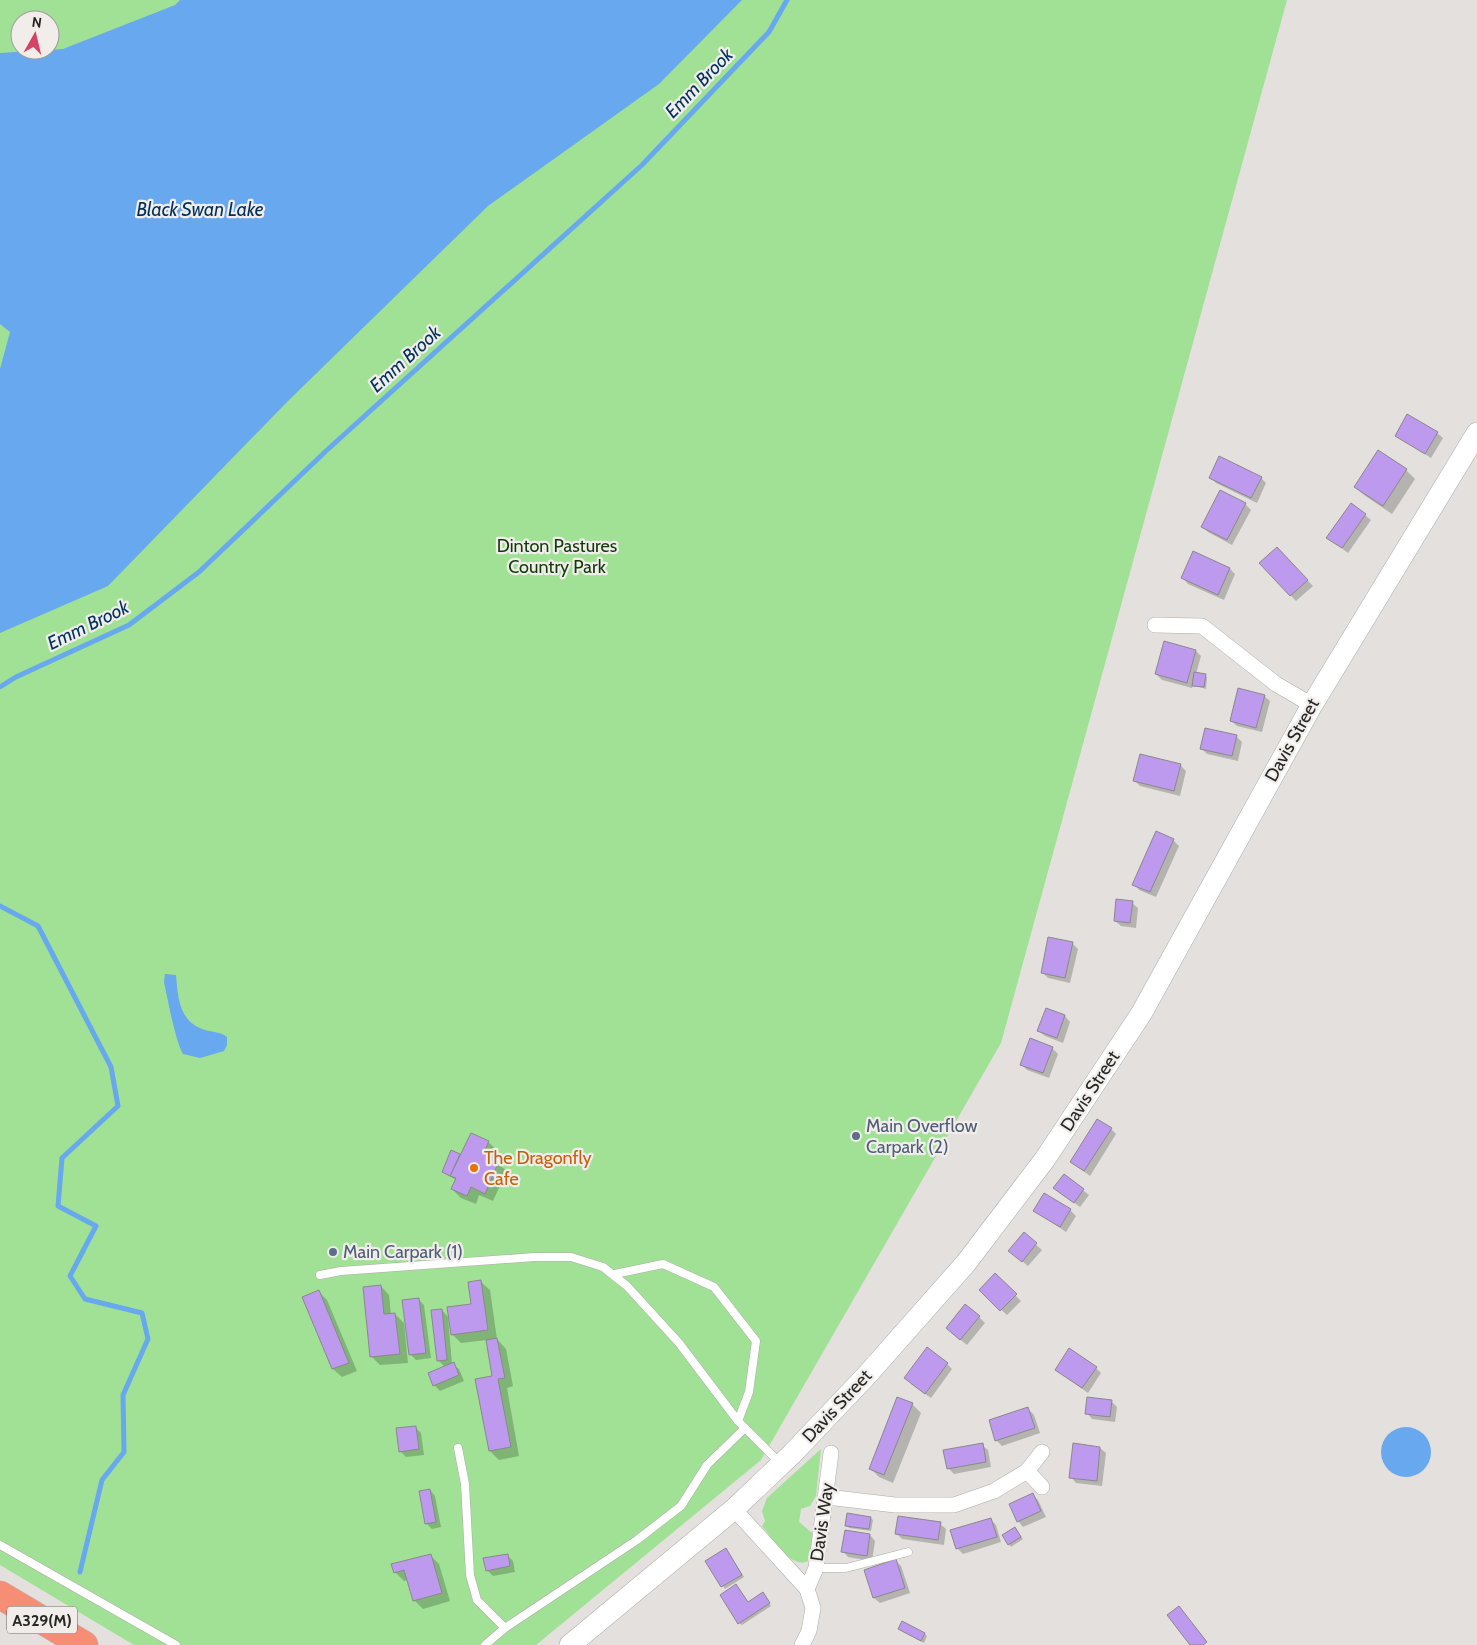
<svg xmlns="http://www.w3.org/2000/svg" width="1477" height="1645" viewBox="0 0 1477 1645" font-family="Cabin,sans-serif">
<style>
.green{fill:#a0e195;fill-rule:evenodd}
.water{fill:#67a8ef}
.shadow{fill:#0003}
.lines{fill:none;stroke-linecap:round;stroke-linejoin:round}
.stream{stroke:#67a8ef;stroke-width:5}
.building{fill:#be9aee;stroke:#89888b}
.lane-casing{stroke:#afaca9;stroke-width:9}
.street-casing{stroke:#afaca9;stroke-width:16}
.secondary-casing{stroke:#afaca9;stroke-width:22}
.highway-casing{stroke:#bebebd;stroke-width:29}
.lane{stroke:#fff;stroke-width:8}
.street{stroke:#fff;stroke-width:15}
.secondary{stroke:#fff;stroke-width:21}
.highway{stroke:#f68d75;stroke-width:28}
.service-dot{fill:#5c6f8a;stroke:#f0edea;stroke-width:2}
.food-dot{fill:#e8710a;stroke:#f0edea;stroke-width:2}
.labels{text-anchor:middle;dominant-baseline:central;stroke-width:4.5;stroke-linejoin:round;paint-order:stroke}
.shield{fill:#f0edea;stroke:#63625f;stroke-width:1}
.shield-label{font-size:16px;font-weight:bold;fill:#272624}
.park-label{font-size:18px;fill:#0f3b07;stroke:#f0edea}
.street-label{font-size:18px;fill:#272624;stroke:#f0edea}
.service-label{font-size:18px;fill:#4e5e75;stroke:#f0edea;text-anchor:start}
.food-label{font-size:18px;fill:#c56008;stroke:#f0edea;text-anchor:start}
.water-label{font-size:19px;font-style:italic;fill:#00315d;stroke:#f0edea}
</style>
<rect width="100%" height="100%" fill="#e3e0dd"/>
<g class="green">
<path d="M0 0H1287L1001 1043 761 1460 536 1645H134L0 1565ZM20 20H50V50H20Z"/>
<path d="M821 1449 816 1496 810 1506 801 1509 799 1522 812 1533 814 1539 812 1558C794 1575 773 1539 762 1526L765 1521 762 1511 767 1498Z"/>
</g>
<g class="water">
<path d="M180 0H742L659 84 488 206 287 402 108 586 0 633V369L10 332 0 324V53L63 49 175 5Z"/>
<path d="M165 974 176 975C178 998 179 1022 205 1030 213 1032 220 1032 227 1037V1045L224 1051 200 1058 183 1054C175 1040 168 1000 164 982Z"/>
<circle cx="1406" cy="1452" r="25"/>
</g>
<g class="shadow">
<path d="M1437 433 1443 438 1431 458 1396 436Z"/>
<path d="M1406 470 1415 479 1392 514 1364 495 1355 487Z"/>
<path d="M1210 477 1261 478 1266 483 1257 503 1216 483Z"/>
<path d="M1245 504 1251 510 1232 545 1208 532 1203 527Z"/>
<path d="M1365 515 1371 520 1348 553 1328 538Z"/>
<path d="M1277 548 1313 586 1296 601 1261 564Z"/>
<path d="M1194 553 1230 569 1235 574 1224 600 1188 584 1183 578Z"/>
<path d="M1196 651 1201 656 1196 674 1207 677 1206 689 1193 685 1192 688 1162 680 1156 674Z"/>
<path d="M1264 696 1270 701 1262 732 1237 726 1231 721Z"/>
<path d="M1236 736 1242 742 1238 761 1207 754 1201 748Z"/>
<path d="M1180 765 1186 771 1180 796 1140 786 1135 781Z"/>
<path d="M1173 840 1179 846 1156 897 1139 890 1134 884Z"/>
<path d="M1132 903 1138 908 1136 928 1121 926 1115 921Z"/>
<path d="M1072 943 1078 949 1070 983 1048 978 1042 972Z"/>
<path d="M1046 1010 1065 1016 1070 1022 1063 1043 1045 1036 1039 1031Z"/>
<path d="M1052 1048 1058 1054 1049 1078 1027 1070 1022 1065Z"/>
<path d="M1111 1129 1116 1134 1090 1176 1071 1162Z"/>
<path d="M488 1142 497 1150 493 1160 507 1171 493 1201 479 1195 476 1204 461 1198 452 1189 456 1180 443 1172 459 1155 461 1157Z"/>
<path d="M1064 1175 1089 1195 1080 1207 1061 1193Z"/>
<path d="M1070 1210 1076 1216 1066 1232 1035 1211Z"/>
<path d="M1024 1234 1042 1250 1028 1266 1016 1256Z"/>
<path d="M995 1275 1021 1301 1007 1315 980 1290Z"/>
<path d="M481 1282 490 1290 497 1339 506 1349 513 1386 507 1388 519 1456 499 1460 490 1451 494 1377 487 1340 461 1343 452 1334 472 1305Z"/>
<path d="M381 1286 389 1295 391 1315 395 1314 404 1323 408 1363 380 1365 372 1357Z"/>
<path d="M318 1291 327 1300 357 1371 342 1377 333 1369 304 1297Z"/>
<path d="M418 1299 424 1305 431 1358 416 1360 410 1354Z"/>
<path d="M442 1310 448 1317 452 1364 459 1369 464 1381 440 1391 434 1385 445 1367 438 1360Z"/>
<path d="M979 1317 985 1323 967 1345 953 1334Z"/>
<path d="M947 1364 952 1369 931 1398 911 1384Z"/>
<path d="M1096 1368 1101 1373 1088 1393 1056 1370Z"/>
<path d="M1112 1402 1117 1407 1115 1422 1092 1419 1087 1413Z"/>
<path d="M912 1404 921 1413 893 1483 879 1477 870 1468Z"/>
<path d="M1028 1409 1034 1415 1040 1433 1002 1446 996 1440Z"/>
<path d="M415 1427 421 1433 424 1455 406 1457 400 1451Z"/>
<path d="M982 1445 988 1450 991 1467 954 1474 948 1468Z"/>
<path d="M1100 1448 1106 1453 1102 1486 1076 1483 1071 1477Z"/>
<path d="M430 1490 435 1496 441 1527 432 1529 426 1523Z"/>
<path d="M1033 1495 1038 1500 1046 1517 1023 1527 1018 1521Z"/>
<path d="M870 1518 873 1520 871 1531 849 1528 847 1525Z"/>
<path d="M990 1519 996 1525 1001 1542 963 1554 957 1548Z"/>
<path d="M940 1524 946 1529 944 1545 902 1539 897 1534Z"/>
<path d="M1017 1531 1023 1539 1011 1547 1003 1536Z"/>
<path d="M870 1535 875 1541 872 1561 848 1557 843 1551Z"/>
<path d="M728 1552 744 1577 725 1589 706 1561Z"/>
<path d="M430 1555 439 1564 450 1601 423 1609 414 1600 408 1580 404 1581 395 1572Z"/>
<path d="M507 1555 513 1561 515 1572 493 1576 487 1570Z"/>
<path d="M896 1561 901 1566 910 1593 880 1603 874 1598Z"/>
<path d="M765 1596 771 1606 742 1625 739 1623 748 1603Z"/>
<path d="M902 1622 925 1634 927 1636 924 1643 902 1631 899 1629Z"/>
</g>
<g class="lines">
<g class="stream">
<path d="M0 687 16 677 129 625 199 572 326 451 642 165 769 32 787 0"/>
<path d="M0 906 38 926 111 1067 118 1106 62 1158 58 1206 96 1226 70 1276 85 1299 142 1313 148 1339 123 1395 124 1452 102 1480 80 1572"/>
</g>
</g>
<g class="building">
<path d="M1407 414 1438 432 1425 454 1395 436Z"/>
<path d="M1378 450 1407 469 1383 506 1354 487Z"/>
<path d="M1219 456 1262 477 1251 498 1209 478Z"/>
<path d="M1220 490 1246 503 1227 540 1201 527Z"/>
<path d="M1351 503 1366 514 1342 548 1326 538Z"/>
<path d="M1277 547 1308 580 1290 596 1259 563Z"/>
<path d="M1193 551 1230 568 1218 595 1181 578Z"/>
<path d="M1164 641 1196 650 1187 683 1155 674Z"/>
<path d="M1194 672 1206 674 1204 687 1192 686Z"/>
<path d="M1238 688 1265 695 1256 728 1230 721Z"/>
<path d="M1205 728 1237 735 1232 756 1200 749Z"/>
<path d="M1140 754 1181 764 1174 791 1133 781Z"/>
<path d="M1156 831 1174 839 1150 892 1132 885Z"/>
<path d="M1116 899 1133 901 1130 923 1114 921Z"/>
<path d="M1048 937 1073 942 1065 978 1041 973Z"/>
<path d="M1046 1008 1065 1015 1057 1038 1037 1031Z"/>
<path d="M1030 1038 1053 1047 1043 1073 1020 1065Z"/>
<path d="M1097 1119 1112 1128 1084 1171 1070 1162Z"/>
<path d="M471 1133 489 1141 483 1154 499 1161 485 1194 471 1187 467 1196 451 1189 456 1178 450 1176Z"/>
<path d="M451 1150 460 1154 450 1176 442 1172Z"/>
<path d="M1064 1174 1084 1189 1074 1203 1053 1188Z"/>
<path d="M1044 1193 1071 1209 1060 1227 1033 1211Z"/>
<path d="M1024 1232 1037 1243 1022 1262 1008 1251Z"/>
<path d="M995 1273 1017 1294 1000 1311 979 1290Z"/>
<path d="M481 1280 488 1330 451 1335 447 1307 471 1304 468 1282Z"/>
<path d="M381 1285 384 1314 395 1313 400 1354 370 1357 363 1287Z"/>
<path d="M319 1290 349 1363 332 1369 302 1297Z"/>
<path d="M419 1298 426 1353 409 1355 402 1300Z"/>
<path d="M965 1304 980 1316 960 1340 946 1328Z"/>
<path d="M442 1309 447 1360 437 1361 431 1310Z"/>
<path d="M497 1338 505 1378 498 1379 511 1447 489 1451 475 1379 492 1376 486 1340Z"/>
<path d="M927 1347 948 1363 925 1394 904 1378Z"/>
<path d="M1069 1348 1097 1367 1082 1388 1055 1370Z"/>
<path d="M454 1362 459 1375 433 1386 428 1373Z"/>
<path d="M897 1397 913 1403 884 1475 869 1469Z"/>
<path d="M1087 1397 1112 1400 1110 1417 1085 1414Z"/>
<path d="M1028 1407 1035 1428 995 1441 989 1420Z"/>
<path d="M416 1426 419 1449 399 1452 396 1428Z"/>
<path d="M983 1443 986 1462 947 1469 943 1450Z"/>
<path d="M1073 1443 1100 1447 1097 1481 1069 1478Z"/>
<path d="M430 1489 436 1522 425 1524 419 1491Z"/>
<path d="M1033 1493 1041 1511 1017 1522 1009 1504Z"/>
<path d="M847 1513 871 1517 869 1529 845 1526Z"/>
<path d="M898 1516 941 1522 938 1540 895 1534Z"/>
<path d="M991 1518 997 1537 956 1549 950 1530Z"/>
<path d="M1015 1527 1021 1537 1008 1545 1002 1535Z"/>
<path d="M845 1530 870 1534 867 1556 841 1552Z"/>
<path d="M726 1548 742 1575 721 1587 705 1561Z"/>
<path d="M431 1554 442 1593 413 1601 404 1570 394 1573 391 1564Z"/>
<path d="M508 1554 510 1566 486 1571 483 1558Z"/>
<path d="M896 1559 905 1588 873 1598 864 1570Z"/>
<path d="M736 1584 748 1602 763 1592 770 1603 738 1624 720 1595Z"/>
<path d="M1179 1606 1207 1642 1203 1645H1190L1167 1615Z"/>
<path d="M902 1621 925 1633 921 1641 898 1629Z"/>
</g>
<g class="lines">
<g class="lane-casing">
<g id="lane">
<path d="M615 1274 663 1264 714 1287 756 1341 749 1392 738 1421"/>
<path d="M320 1275 341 1271 534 1257H571L603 1267 627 1286 679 1343 738 1421 780 1463"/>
<path d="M458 1448 465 1484 470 1575 477 1600 505 1628"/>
<path d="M0 1545 176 1645"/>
<path d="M816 1568H846L908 1552"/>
<path d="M485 1645 505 1628 637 1540 681 1506 707 1465 745 1428"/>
</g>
</g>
<g class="street-casing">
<g id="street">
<path d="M1155 625 1202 626 1276 684 1312 705"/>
<path d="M1027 1471 1042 1487"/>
<path d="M827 1497 895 1505H954L994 1491 1027 1471 1042 1452"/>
<path d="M734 1509 807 1589 813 1608 809 1631 802 1645"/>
<path d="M807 1589 816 1568 831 1453"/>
</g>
</g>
<g class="secondary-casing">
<path id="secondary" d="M570 1645 734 1509 792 1454 867 1375 966 1263 1045 1159 1141 1014 1312 705 1477 433"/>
</g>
<g class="highway-casing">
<path id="highway" d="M0 1595 84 1645"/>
</g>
<use href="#lane" class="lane"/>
<use href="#street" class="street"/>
<use href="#secondary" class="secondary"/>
<use href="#highway" class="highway"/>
</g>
<g class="service-dot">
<circle cx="856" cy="1136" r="5"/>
<circle cx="333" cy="1252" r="5"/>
</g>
<circle class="food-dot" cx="474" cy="1168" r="5"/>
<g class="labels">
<rect class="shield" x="7" y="1606.5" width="70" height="27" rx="4"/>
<g class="shield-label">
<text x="42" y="1620">A329(M)</text>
</g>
<g class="park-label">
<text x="557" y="546">Dinton Pastures<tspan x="557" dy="21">Country Park</tspan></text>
</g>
<g class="street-label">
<text transform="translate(1292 740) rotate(-61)">Davis Street</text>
<text transform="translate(1090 1091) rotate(-57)">Davis Street</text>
<text transform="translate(837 1406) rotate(-47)">Davis Street</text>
<text transform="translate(822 1522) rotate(-82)">Davis Way</text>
</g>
<g class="service-label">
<text x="866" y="1126">Main Overflow<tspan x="866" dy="21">Carpark (2)</tspan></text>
<text x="343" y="1252">Main Carpark (1)</text>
</g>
<g class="food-label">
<text x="484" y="1158">The Dragonfly<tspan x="484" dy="21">Cafe</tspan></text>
</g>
<g class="water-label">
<text transform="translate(699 83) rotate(-46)">Emm Brook</text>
<text x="200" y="209">Black Swan Lake</text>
<text transform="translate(405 359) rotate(-42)">Emm Brook</text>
<text transform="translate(88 625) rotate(-26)">Emm Brook</text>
</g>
</g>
<g transform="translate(35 35) rotate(8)"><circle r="24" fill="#f0edea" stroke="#a09d9b"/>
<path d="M0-4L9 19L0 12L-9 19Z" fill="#d44464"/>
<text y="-8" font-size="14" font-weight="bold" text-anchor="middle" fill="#272624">N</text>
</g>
</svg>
